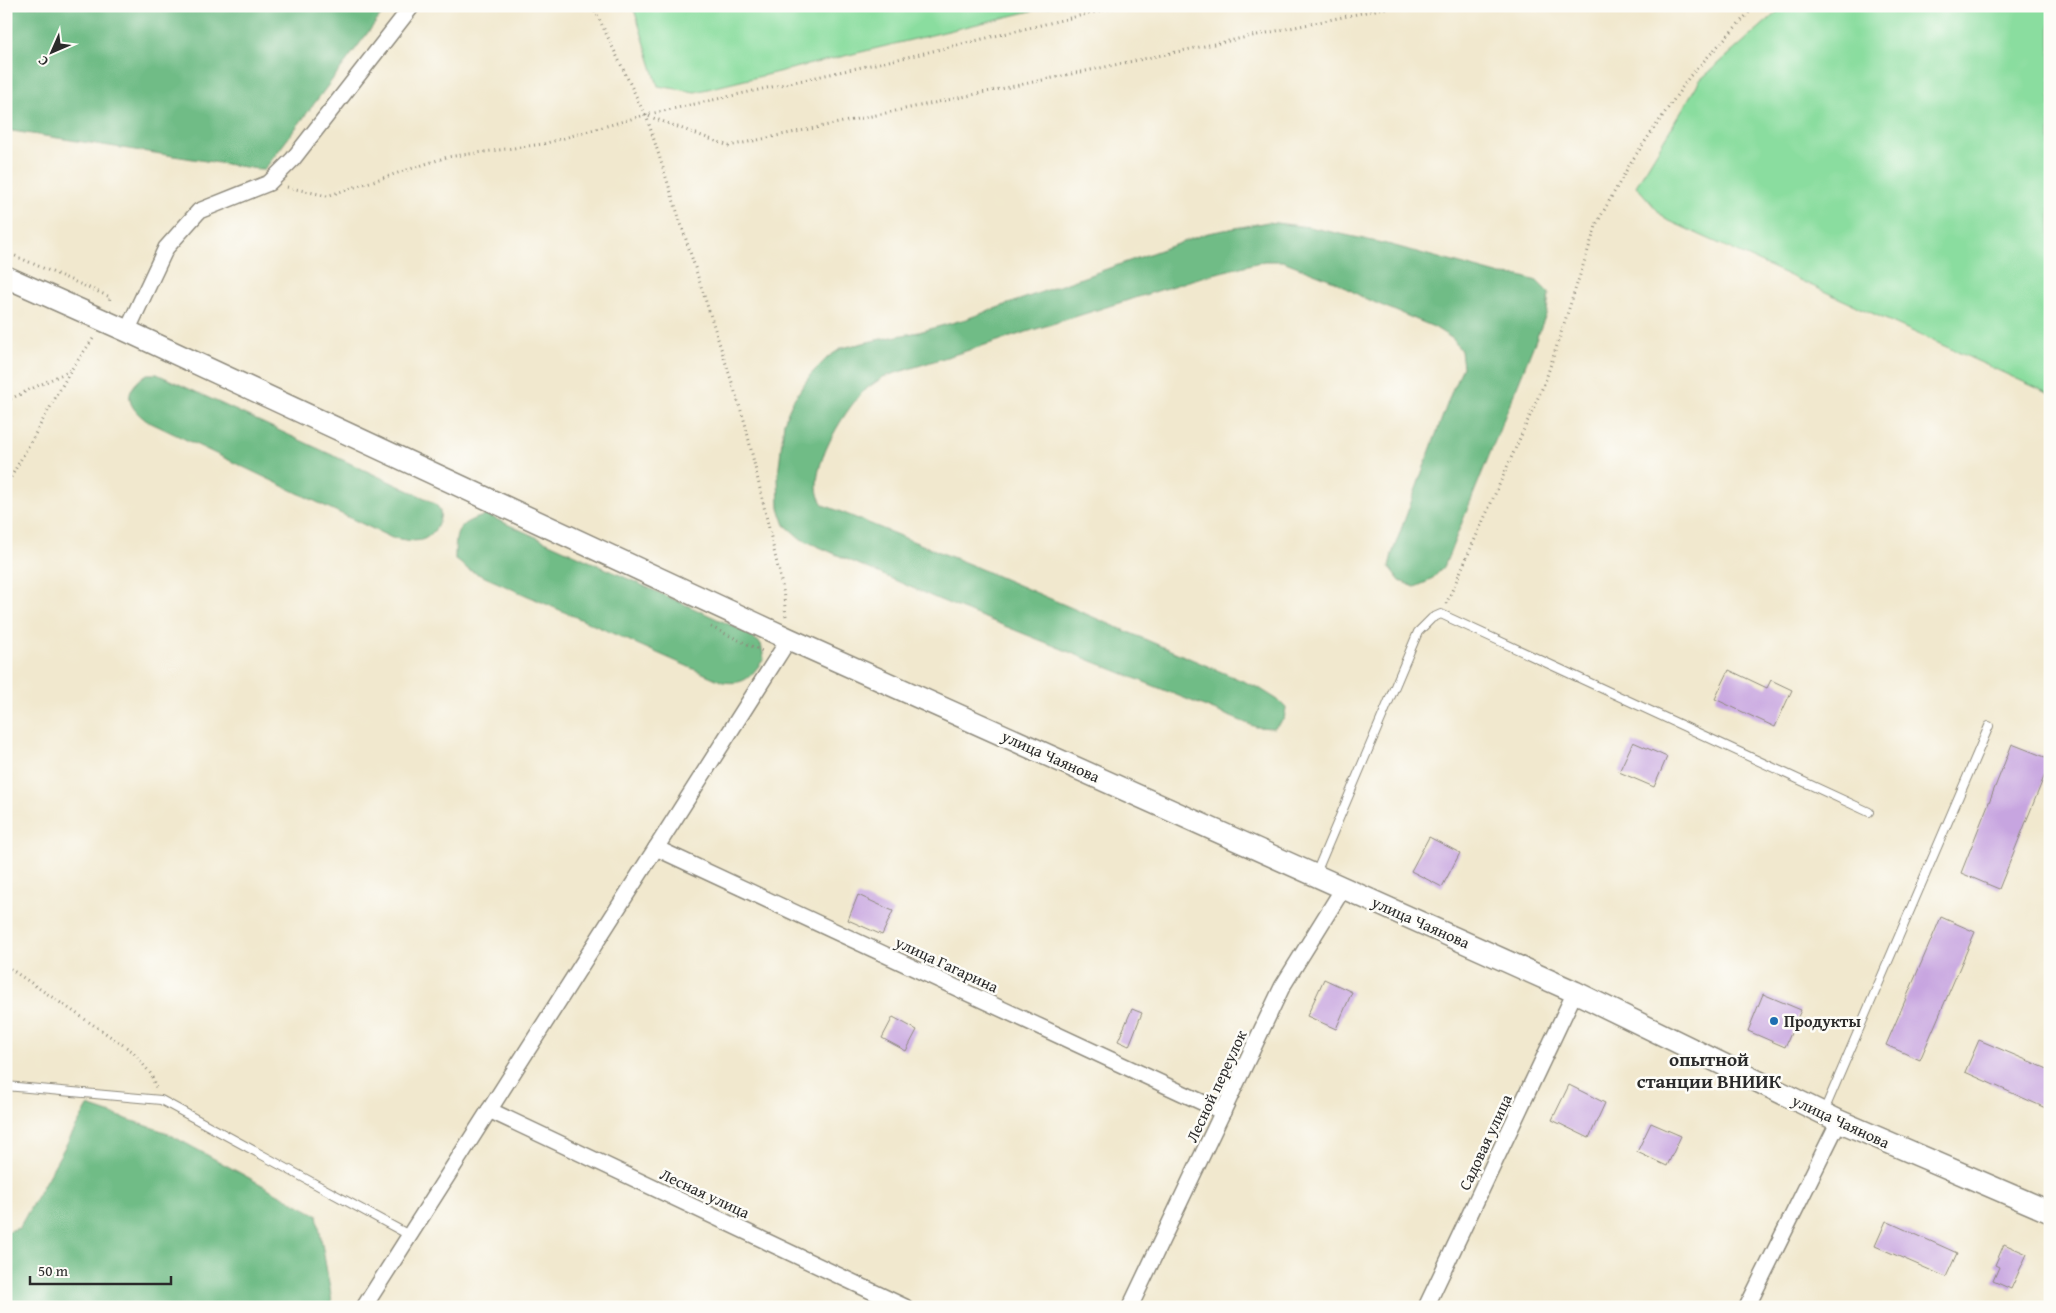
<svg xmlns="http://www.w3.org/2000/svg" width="2056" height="1313" viewBox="0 0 2056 1313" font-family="'Gentium Book Plus',serif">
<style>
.green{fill:#8add9f;stroke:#5a8465}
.forest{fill:#6fbc86;stroke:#4d7458}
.building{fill:#c7a5e0}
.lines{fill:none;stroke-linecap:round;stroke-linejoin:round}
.lane-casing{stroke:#8e8a7c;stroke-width:10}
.street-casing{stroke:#8e8a7c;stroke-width:18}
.secondary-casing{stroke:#8e8a7c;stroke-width:24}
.path{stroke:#8e8a7c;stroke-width:3;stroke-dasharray:1 4;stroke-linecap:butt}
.lane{stroke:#fff;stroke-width:8}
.street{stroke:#fff;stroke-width:15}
.secondary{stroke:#fff;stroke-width:21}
.poi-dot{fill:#1f6fb2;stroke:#fdfcf7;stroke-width:2}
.labels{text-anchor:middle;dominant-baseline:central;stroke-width:5;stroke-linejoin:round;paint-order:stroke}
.street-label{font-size:16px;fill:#2b2b2b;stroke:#fdfcf7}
.poi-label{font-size:16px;font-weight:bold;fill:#2b2b2b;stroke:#fdfcf7;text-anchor:start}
.quarter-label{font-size:19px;font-weight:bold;fill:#2b2b2b;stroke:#fdfcf7}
</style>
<rect width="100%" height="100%" fill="#fdfcf7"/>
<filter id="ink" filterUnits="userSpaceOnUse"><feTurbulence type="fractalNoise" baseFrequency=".02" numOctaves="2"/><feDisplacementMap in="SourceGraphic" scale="10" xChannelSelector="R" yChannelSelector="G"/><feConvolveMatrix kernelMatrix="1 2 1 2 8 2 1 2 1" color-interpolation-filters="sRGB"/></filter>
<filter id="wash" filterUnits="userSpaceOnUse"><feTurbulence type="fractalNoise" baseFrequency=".0096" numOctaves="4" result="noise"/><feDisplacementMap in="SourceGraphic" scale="20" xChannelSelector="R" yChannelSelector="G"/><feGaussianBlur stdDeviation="1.12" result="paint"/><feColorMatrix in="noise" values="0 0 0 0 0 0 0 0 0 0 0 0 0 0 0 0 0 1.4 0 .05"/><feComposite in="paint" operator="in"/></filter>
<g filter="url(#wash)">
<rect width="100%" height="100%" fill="#f1e8ce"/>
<g class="green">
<path d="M633 6H1052L695 92 658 86Z"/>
<path d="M1784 6H2050V394L1665 219 1636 186 1700 80Z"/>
</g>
<g class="forest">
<path d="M6 6H388L264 170 6 130Z"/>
<path d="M1268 222 1309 227 1391 245 1501 275 1520 276 1537 281 1549 293 1547 312 1444 567 1431 580 1415 587 1400 581 1389 567 1392 554 1453 388 1463 367 1461 351 1453 339 1434 327 1364 298 1334 281 1283 261H1264L1205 276 883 377C877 382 869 386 864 391 844 410 800 481 824 505L969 564 1259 688 1278 700 1286 708 1284 719 1274 728 1256 727 940 600 801 539 785 525 779 508 778 476 784 422 792 402 811 374 828 357 842 348 876 340 919 332 966 319 1208 233Z"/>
<path d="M147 374H157L427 499C430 501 434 503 437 506 446 516 435 534 424 539 416 543 402 539 392 538L147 421C124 404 124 390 147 374Z"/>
<path d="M487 515 746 632 761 644 764 659C750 677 746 685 723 682L469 570 455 559C455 528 458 523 487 515Z"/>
<path d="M88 1106 165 1132 317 1215 333 1307H6V1232L19 1228Z"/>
</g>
<g id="blocks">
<g class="building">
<path d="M1729 670 1767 688 1771 680 1792 690 1775 727 1715 699Z"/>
<path d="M1633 742 1667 757 1654 787 1619 772Z"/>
<path d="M2012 744 2050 759V762L1999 889 1961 873Z"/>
<path d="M1429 837 1460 853 1442 887 1411 871Z"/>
<path d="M858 895 893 911 882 935 848 920Z"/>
<path d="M1941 917 1975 932 1920 1060 1886 1045Z"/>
<path d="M1324 979 1352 992 1336 1029 1307 1016Z"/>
<path d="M1763 994 1801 1010 1785 1047 1748 1031Z"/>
<path d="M1132 1009 1142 1013 1129 1046 1118 1041Z"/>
<path d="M893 1017 917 1030 906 1051 882 1038Z"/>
<path d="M1979 1040 2050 1070V1110L1965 1072Z"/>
<path d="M1569 1085 1605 1103 1589 1138 1552 1120Z"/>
<path d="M1651 1123 1681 1136 1667 1166 1637 1152Z"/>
<path d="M1886 1221 1957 1253 1946 1277 1875 1246Z"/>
<path d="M2004 1244 2027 1254 2011 1289 1993 1281 1999 1267 1995 1265Z"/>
</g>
</g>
</g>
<g filter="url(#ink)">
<use href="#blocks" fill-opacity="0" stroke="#8e8a7c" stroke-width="1"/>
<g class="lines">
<g class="lane-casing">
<g id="lane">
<path d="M1316 873 1418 632 1432 618 1441 614 1869 812"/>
<path d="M6 1086 161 1100 409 1235"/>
<path d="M1824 1111 1989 726"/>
</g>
</g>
<g class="street-casing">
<g id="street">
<path d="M127 331 166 248 199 211 269 183 293 159 412 6"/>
<path d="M656 848 1223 1112"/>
<path d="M489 1110 905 1307"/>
<path d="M364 1307 789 639"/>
<path d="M1130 1307 1282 987 1344 887"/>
<path d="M1426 1307 1575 992"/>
<path d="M1747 1307 1839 1121"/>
</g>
</g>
<g class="secondary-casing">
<path id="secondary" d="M6 277 127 331 789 639 1575 992 1839 1121 2050 1212"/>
</g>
<g class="path">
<path d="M593 6 645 115 729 146 1395 6"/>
<path d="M646 115 745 423 783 590 786 616"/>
<path d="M287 187 327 196 447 157 543 144 645 115 916 55 1120 6"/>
<path d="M6 252 110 297 109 303"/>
<path d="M6 401 71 370"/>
<path d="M6 486 71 370 95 336"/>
<path d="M1446 604 1545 382 1597 223 1631 162 1690 76 1755 6"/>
<path d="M711 627 762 651"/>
<path d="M6 966 132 1051 151 1074 156 1088"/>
</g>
<use href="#lane" class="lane"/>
<use href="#street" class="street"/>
<use href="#secondary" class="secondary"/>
</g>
</g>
<circle class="poi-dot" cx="1774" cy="1021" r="5"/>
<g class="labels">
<g class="street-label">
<text transform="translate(1051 756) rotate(24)">улица Чаянова</text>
<text transform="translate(1421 922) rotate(24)">улица Чаянова</text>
<text transform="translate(947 964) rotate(25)">улица Гагарина</text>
<text transform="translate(1216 1086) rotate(-65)">Лесной переулок</text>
<text transform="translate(1841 1121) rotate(25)">улица Чаянова</text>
<text transform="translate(1485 1142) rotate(-65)">Садовая улица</text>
<text transform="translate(705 1193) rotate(25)">Лесная улица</text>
</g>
<g class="poi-label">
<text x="1784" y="1021">Продукты</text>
</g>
<g class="quarter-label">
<text x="1709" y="1059">опытной<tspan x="1709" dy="22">станции ВНИИК</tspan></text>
</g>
</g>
<rect width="2056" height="1313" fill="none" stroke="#fdfcf7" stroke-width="25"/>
<g transform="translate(52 52) rotate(225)" stroke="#fdfcf7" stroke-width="4" paint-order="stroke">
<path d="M0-4L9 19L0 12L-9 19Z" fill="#2b2b2b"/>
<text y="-8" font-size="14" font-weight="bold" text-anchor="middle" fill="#2b2b2b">С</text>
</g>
<path d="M30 1276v8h141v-8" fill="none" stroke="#2b2b2b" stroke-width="2.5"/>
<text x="38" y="1276" font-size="15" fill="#2b2b2b" stroke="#fdfcf7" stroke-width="4" paint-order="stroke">50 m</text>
</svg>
